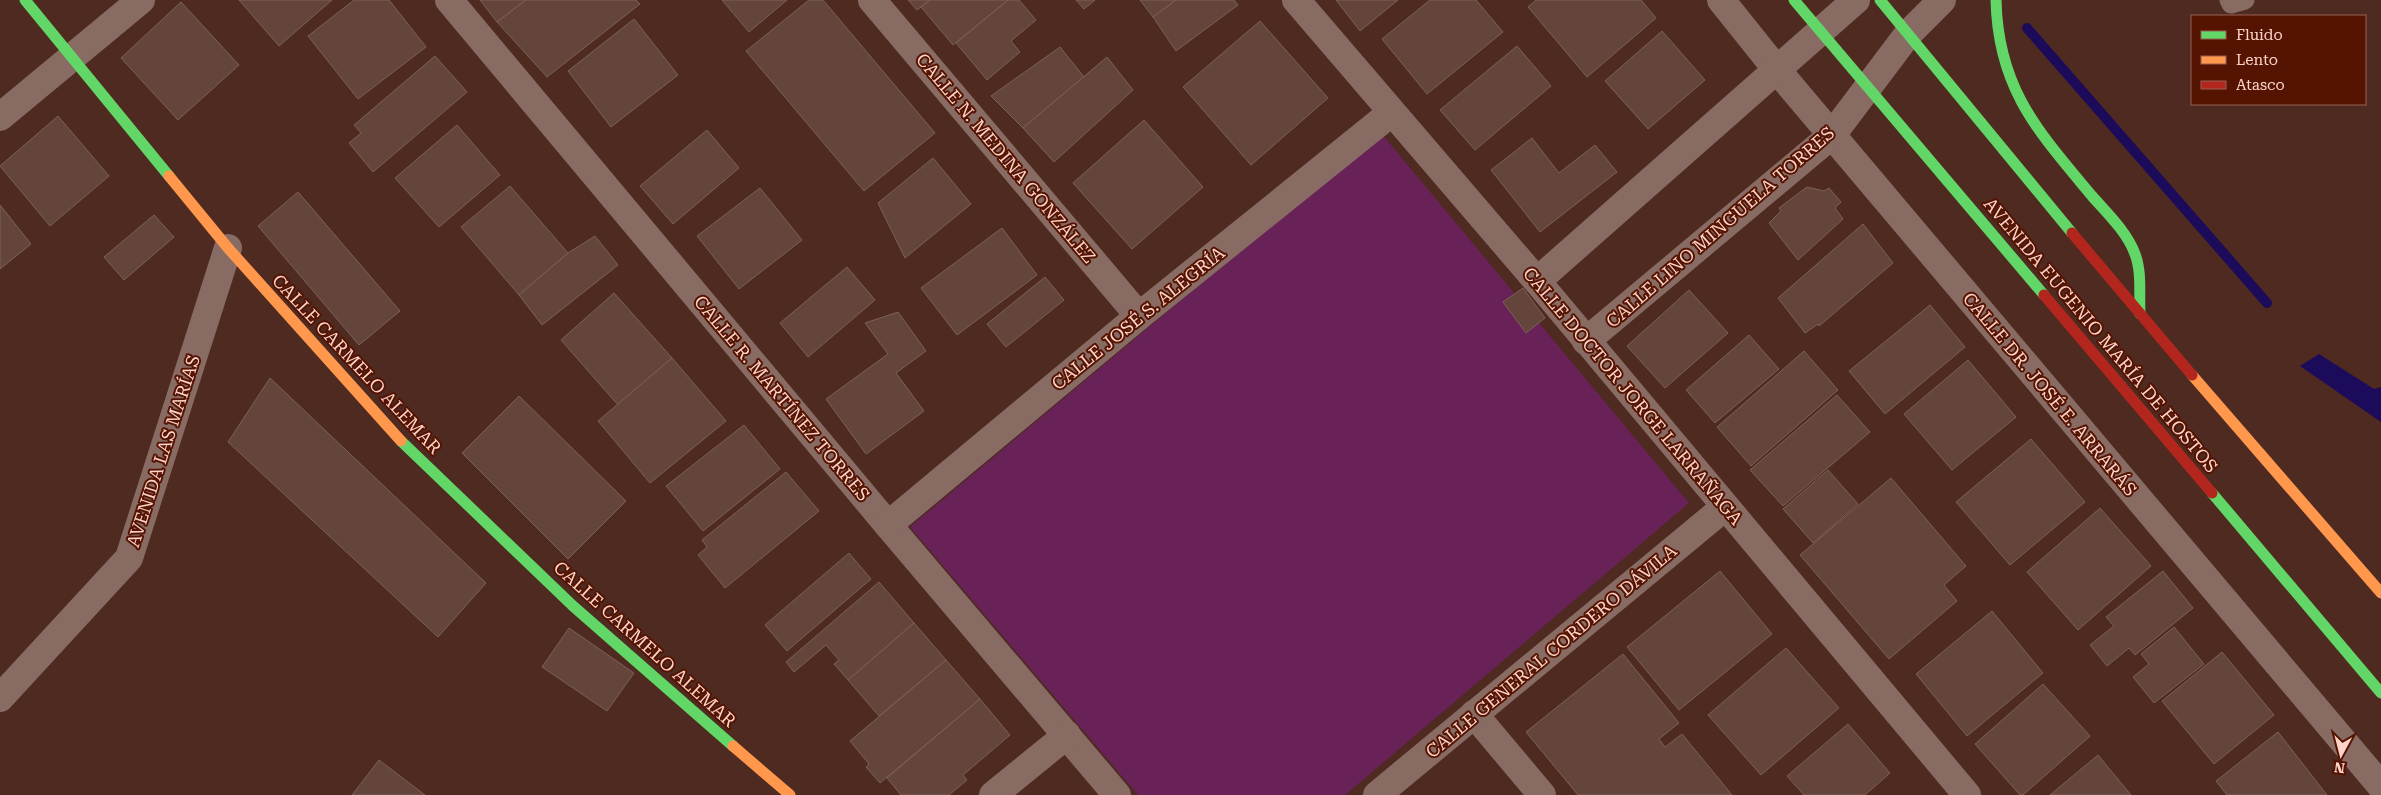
<svg xmlns="http://www.w3.org/2000/svg" width="2381" height="795" viewBox="0 0 2381 795" font-family="'Roboto Serif',serif">
<style>
.green{fill:#692257}
.water{fill:#1b0b5a}
.lines{fill:none;stroke-linecap:round;stroke-linejoin:round}
.stream{stroke:#1b0b5a;stroke-width:10}
.building{fill:#63453c;stroke:#7e6058}
.lane{stroke:#886b63;stroke-width:19}
.street{stroke:#886b63;stroke-width:28}
.fast{stroke:#63d668;stroke-width:11}
.slow{stroke:#ff974d;stroke-width:11}
.jam{stroke:#b3261e;stroke-width:11}
.labels{text-anchor:middle;dominant-baseline:central;stroke-width:4;stroke-linejoin:round;paint-order:stroke}
.street-label{font-size:18px;fill:#fed4c9;stroke:#551302}
</style>
<rect width="100%" height="100%" fill="#4e2a20"/>
<path class="green" d="M1381 133 1689 503 1345 795H1138L910 527Z"/>
<path class="water" d="M2319 354 2374 389 2381 387V422L2300 366Z"/>
<g class="lines">
<path class="stream" d="M2027 28 2267 303"/>
</g>
<g class="building">
<path d="M239 0H332L279 46Z"/>
<path d="M354 0H389L426 47 358 99 308 36Z"/>
<path d="M480 0H526L497 22Z"/>
<path d="M526 0H636L640 4 547 77 497 22Z"/>
<path d="M722 0H787L749 32Z"/>
<path d="M809 0H823L935 133 864 191 746 51Z"/>
<path d="M908 0H930L917 10Z"/>
<path d="M930 0H1008L953 45 921 7Z"/>
<path d="M1008 0H1019L1036 20 1011 41 1020 52 987 80 956 43Z"/>
<path d="M1076 0H1095L1084 9Z"/>
<path d="M1140 0H1176L1153 17Z"/>
<path d="M1176 0H1234L1238 5 1176 51 1153 17Z"/>
<path d="M1336 0H1398L1360 31Z"/>
<path d="M1430 0H1476L1503 32 1427 94 1382 39Z"/>
<path d="M1536 0H1641L1656 18 1587 77 1528 7Z"/>
<path d="M181 2 239 65 178 120 121 58Z"/>
<path d="M634 19 678 75 611 127 568 71Z"/>
<path d="M1260 21 1328 98 1251 165 1183 87Z"/>
<path d="M1662 31 1705 80 1648 129 1605 81Z"/>
<path d="M1517 46 1551 86 1475 150 1440 110Z"/>
<path d="M1060 47 1084 77 1023 128 991 96Z"/>
<path d="M435 56 467 92 373 172 349 143 361 133 354 125Z"/>
<path d="M1107 57 1133 90 1054 162 1023 128Z"/>
<path d="M58 116 109 176 50 226 0 166Z"/>
<path d="M1144 120 1203 187 1132 249 1073 183Z"/>
<path d="M457 125 500 175 439 227 395 178Z"/>
<path d="M707 130 739 168 673 224 640 186Z"/>
<path d="M1532 138 1559 173 1595 145 1617 172 1540 232 1491 170Z"/>
<path d="M933 158 971 204 905 258 878 203Z"/>
<path d="M510 186 568 253 519 295 461 227Z"/>
<path d="M1807 187 1824 191 1829 188 1841 202 1835 208 1843 219 1798 260 1769 223 1781 211 1779 208Z"/>
<path d="M760 188 802 240 739 289 697 236Z"/>
<path d="M298 192 400 311 359 345 258 226Z"/>
<path d="M0 205 31 244 0 269Z"/>
<path d="M154 215 174 237 124 280 104 257Z"/>
<path d="M1863 224 1893 263 1819 326 1818 324 1805 333 1778 298Z"/>
<path d="M1002 228 1037 275 957 335 921 288Z"/>
<path d="M595 236 618 265 542 325 519 295 568 253Z"/>
<path d="M847 267 875 300 808 357 780 323Z"/>
<path d="M1045 277 1064 300 1006 347 987 324Z"/>
<path d="M1523 288 1545 318 1526 333 1503 302Z"/>
<path d="M1689 290 1728 333 1665 388 1627 346Z"/>
<path d="M614 293 672 358 618 405 561 340Z"/>
<path d="M1930 305 1965 347 1885 414 1849 371Z"/>
<path d="M898 312 926 351 896 373 924 411 866 454 826 399 888 354 865 323Z"/>
<path d="M1749 335 1779 369 1715 423 1686 390Z"/>
<path d="M1804 351 1838 390 1751 466 1717 427Z"/>
<path d="M672 358 726 421 650 483 598 421Z"/>
<path d="M1968 360 2016 417 1952 470 1904 414Z"/>
<path d="M270 378 486 583 438 637 228 442Z"/>
<path d="M1837 395 1870 432 1783 506 1750 470Z"/>
<path d="M519 396 626 501 568 559 462 453Z"/>
<path d="M744 425 780 469 703 531 666 486Z"/>
<path d="M2031 439 2085 502 2010 565 1956 502Z"/>
<path d="M1828 470 1858 504 1813 543 1783 509Z"/>
<path d="M786 472 819 511 725 588 698 555 707 547 702 540Z"/>
<path d="M1891 478 1966 566 1944 585 1957 601 1889 659 1800 555Z"/>
<path d="M2100 508 2151 566 2078 630 2027 572Z"/>
<path d="M849 553 871 579 787 651 765 625Z"/>
<path d="M1720 571 1772 634 1679 710 1627 647Z"/>
<path d="M2163 571 2193 608 2135 655 2129 648 2107 666 2090 645 2114 626 2106 617Z"/>
<path d="M879 582 914 623 848 680 834 664 839 660 826 645 794 672 786 662Z"/>
<path d="M1992 611 2043 673 1967 736 1916 674Z"/>
<path d="M914 623 946 660 879 716 848 680Z"/>
<path d="M2174 627 2204 664 2154 703 2133 677 2149 664 2141 654Z"/>
<path d="M569 628 634 673 607 711 542 667Z"/>
<path d="M1786 648 1839 708 1761 775 1708 715Z"/>
<path d="M2222 652 2274 715 2214 764 2162 701Z"/>
<path d="M1623 654 1679 723 1659 739 1665 747 1682 734 1732 795H1578L1526 732Z"/>
<path d="M946 660 980 699 880 783 866 767 869 764 850 741Z"/>
<path d="M2043 684 2090 736 2023 795H2020L1975 744Z"/>
<path d="M980 699 1010 735 963 775 967 780 949 795H901L887 778Z"/>
<path d="M1848 724 1890 773 1865 795H1804L1787 776Z"/>
<path d="M2278 732 2327 795H2227L2216 781Z"/>
<path d="M2098 755 2131 795H2050Z"/>
<path d="M379 760 425 795H352Z"/>
</g>
<g class="lines">
<path class="lane" d="M2229 0 2231 4 2245 0"/>
<g class="street">
<path d="M449 0 888 525 1117 795"/>
<path d="M872 0 1139 316"/>
<path d="M1296 0 1537 281 1967 795"/>
<path d="M1721 0 1777 70 2381 786"/>
<path d="M0 117 141 0"/>
<path d="M1537 281 1856 0"/>
<path d="M1586 341 1832 135 1908 34 1942 0"/>
<path d="M888 525 1139 316 1391 113"/>
<path d="M0 698 129 558 228 248"/>
<path d="M1474 714 1542 795"/>
<path d="M993 795 1067 735"/>
<path d="M1377 795 1725 507"/>
</g>
<g class="fast">
<path d="M25 0 169 176"/>
<path d="M1794 0 2044 295"/>
<path d="M1880 0 2072 233"/>
<path d="M1996 0C1998 89 2038 131 2092 196 2107 213 2127 232 2135 254 2142 272 2139 295 2140 314"/>
<path d="M401 441 573 606 733 746"/>
<path d="M2212 493 2381 693"/>
</g>
<g class="slow">
<path d="M169 176 228 248 401 441"/>
<path d="M2192 375 2381 593"/>
<path d="M733 746 790 795"/>
</g>
<g class="jam">
<path d="M2072 233 2192 375"/>
<path d="M2044 295 2212 493"/>
</g>
</g>
<g class="labels">
<g class="street-label">
<text transform="translate(1006 158) rotate(50)">CALLE N. MEDINA GONZÁLEZ</text>
<text transform="translate(1720 227) rotate(-41)">CALLE LINO MINGUELA TORRES</text>
<text transform="translate(1138 318) rotate(-39)">CALLE JOSÉ S. ALEGRÍA</text>
<text transform="translate(2101 335) rotate(50)">AVENIDA EUGENIO MARÍA DE HOSTOS</text>
<text transform="translate(357 364) rotate(47)">CALLE CARMELO ALEMAR</text>
<text transform="translate(2050 394) rotate(50)">CALLE DR. JOSÉ E. ARRARÁS</text>
<text transform="translate(1633 396) rotate(50)">CALLE DOCTOR JORGE LARRAÑAGA</text>
<text transform="translate(782 398) rotate(50)">CALLE R. MARTÍNEZ TORRES</text>
<text transform="translate(163 451) rotate(-72)">AVENIDA LAS MARÍAS</text>
<text transform="translate(645 644) rotate(42)">CALLE CARMELO ALEMAR</text>
<text transform="translate(1551 651) rotate(-40)">CALLE GENERAL CORDERO DÁVILA</text>
</g>
</g>
<rect x="2191" y="15" width="175" height="90" fill="#551302" stroke="#996052"/>
<rect x="2201" y="31" width="25" height="8" fill="#63d668" stroke="#996052"/>
<text x="2236" y="40" font-size="15" fill="#fed4c9">Fluido</text>
<rect x="2201" y="56" width="25" height="8" fill="#ff974d" stroke="#996052"/>
<text x="2236" y="65" font-size="15" fill="#fed4c9">Lento</text>
<rect x="2201" y="81" width="25" height="8" fill="#b3261e" stroke="#996052"/>
<text x="2236" y="90" font-size="15" fill="#fed4c9">Atasco</text>
<g transform="translate(2341 755) rotate(187)" stroke="#551302" stroke-width="4" paint-order="stroke">
<path d="M0-4L9 19L0 12L-9 19Z" fill="#fed4c9"/>
<text y="-8" font-size="14" font-weight="bold" text-anchor="middle" fill="#fed4c9">N</text>
</g>
</svg>
